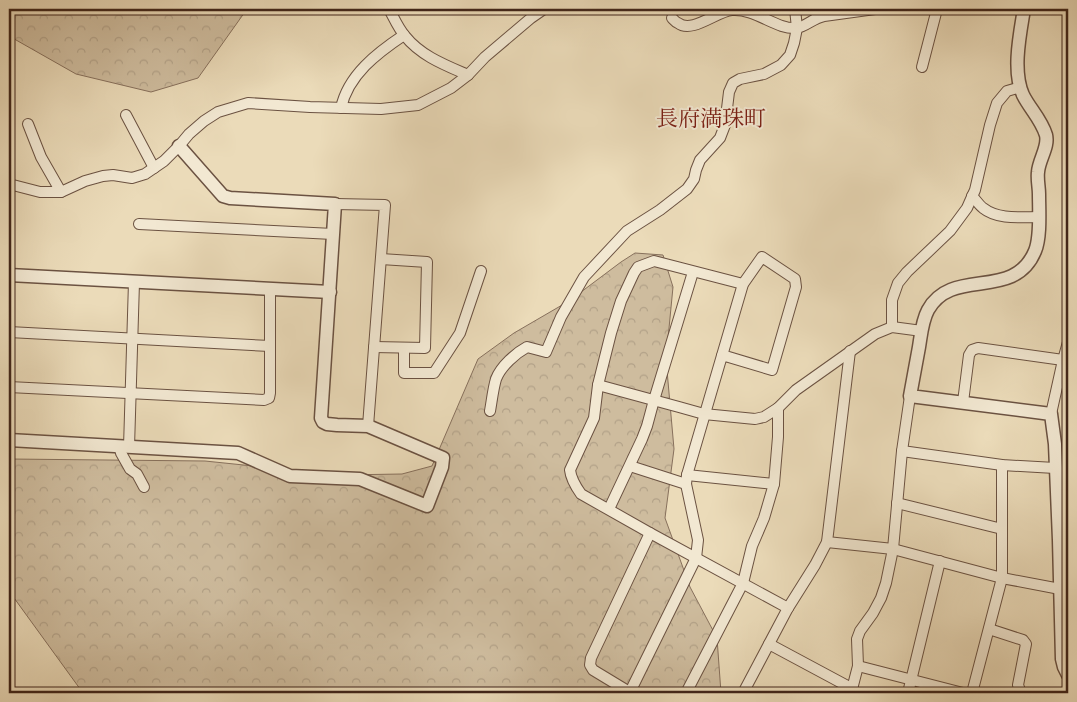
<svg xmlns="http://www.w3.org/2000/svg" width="1077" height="702" viewBox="0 0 1077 702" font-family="'Libre Bodoni','Noto Serif JP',serif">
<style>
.forest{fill:url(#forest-crowns);stroke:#87705c}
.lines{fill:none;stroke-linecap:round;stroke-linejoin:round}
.minor-casing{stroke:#6b5242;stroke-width:12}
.tertiary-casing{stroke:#6b5242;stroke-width:15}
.minor{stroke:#f2e8d2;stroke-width:10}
.tertiary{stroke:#f2e8d2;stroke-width:12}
.labels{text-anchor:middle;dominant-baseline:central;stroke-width:4;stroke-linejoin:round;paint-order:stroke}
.quarter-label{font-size:22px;fill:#7a1f14;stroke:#f2e8d2}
</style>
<defs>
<pattern id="forest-crowns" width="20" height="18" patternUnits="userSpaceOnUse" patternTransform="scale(1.25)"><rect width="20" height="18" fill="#cebc9e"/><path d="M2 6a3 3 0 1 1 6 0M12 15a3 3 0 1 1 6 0" fill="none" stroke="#b2a188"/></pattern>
</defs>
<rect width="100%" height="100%" fill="#ebdbb9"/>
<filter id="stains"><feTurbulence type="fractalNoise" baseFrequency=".004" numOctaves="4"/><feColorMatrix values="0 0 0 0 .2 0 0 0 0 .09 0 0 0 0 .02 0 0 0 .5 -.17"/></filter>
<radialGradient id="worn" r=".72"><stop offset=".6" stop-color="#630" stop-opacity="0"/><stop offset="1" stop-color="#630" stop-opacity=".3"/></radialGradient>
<g class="forest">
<path d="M9 9H247L198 78 151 92 76 74 9 36Z"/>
<path d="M635 253 663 255 673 287 666 359 674 449 665 518 690 587 717 638 721 693H83L9 591V459L205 461 340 475 402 474 432 466 478 359 514 333 569 301 621 262Z"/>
</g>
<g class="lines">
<g class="minor-casing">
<g id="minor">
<path d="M389 9C394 18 398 28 405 36 421 56 445 65 468 75"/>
<path d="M672 18C674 20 675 22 678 23 692 34 717 11 732 10 755 8 777 30 796 28 806 27 813 18 824 16L875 9"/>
<path d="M922 67 937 9"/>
<path d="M341 108C348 75 377 53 404 35"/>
<path d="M126 115 154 168"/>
<path d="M28 124 41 157 61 192"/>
<path d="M9 184 40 192H61L85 181 103 176 113 175 132 178 145 174 164 161 179 146 189 134 204 121 218 112 248 103 310 107 381 109 418 105 451 88 468 75 485 57 531 18 544 9"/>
<path d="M972 196C976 200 979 205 983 208 998 220 1021 217 1039 217"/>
<path d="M335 204 385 205 368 426"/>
<path d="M139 224 333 234"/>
<path d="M743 284 654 261 638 267 634 273 621 301 611 333 598 385 594 418 570 470C571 479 576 487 581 494L650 533 788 608"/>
<path d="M892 327V300L898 283 907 272 950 231 967 208 975 190 990 125 997 103 1007 91 1021 87"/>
<path d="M9 332 270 346"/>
<path d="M374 347 425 348 427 262 381 259"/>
<path d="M404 348V373H434L460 333 481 271"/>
<path d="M598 385 679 407 704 414 755 419 764 417 778 408 796 390 875 334 892 327 922 331"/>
<path d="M9 387 264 400 269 398 270 393V288"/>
<path d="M963 402 969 355 972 350 978 348 1063 360"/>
<path d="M490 411C492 400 493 389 496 379 501 366 516 353 527 347L546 352 561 317 584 277 627 231 660 210 687 189 694 179 696 170 700 160 720 138 725 125 729 92 733 83 740 79 764 74 781 65 790 55 794 43 797 28 795 9"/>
<path d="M1051 414 1063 360 1068 342"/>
<path d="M119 446 121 453 130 469 137 474 144 487"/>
<path d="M129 447 134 282"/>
<path d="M902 451 1002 465 1055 468"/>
<path d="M630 466 686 484"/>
<path d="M687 475 774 484"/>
<path d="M897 503 1002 529"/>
<path d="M609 509 642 439 647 426 654 400 693 272"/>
<path d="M827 542 893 549 1002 578 1060 589"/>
<path d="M989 629 1023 640 1026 644 1018 685 1021 693"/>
<path d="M769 644 853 689"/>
<path d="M858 666 963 693"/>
<path d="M630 692 696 558 698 540 686 484 687 475 743 284 762 257 795 279 796 287 772 370 722 355"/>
<path d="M631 693 593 670 590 665 591 658 650 533"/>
<path d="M686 693 743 583 752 546 764 518 774 484 778 437V408"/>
<path d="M743 693 788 608 815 565 827 542 850 351"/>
<path d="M851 693 858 666 857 639 860 631 873 613 881 598 886 583 893 549 902 451 910 396"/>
<path d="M908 693 940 561"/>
<path d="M972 693 1002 578V465"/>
</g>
</g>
<g class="tertiary-casing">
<g id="tertiary">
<path d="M1024 9C1020 34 1012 71 1023 95 1030 109 1041 119 1046 135 1049 147 1039 159 1038 172 1037 179 1039 187 1039 194 1039 210 1041 237 1035 251 1014 302 952 266 928 310 922 321 921 335 919 347 916 363 913 379 910 396L1051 414 1055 444 1059 540 1062 659 1064 667 1068 675"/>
<path d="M9 275 330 292"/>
<path d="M9 440 238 453 290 476 360 479 427 506 442 467 443 458 368 426 337 425 327 424 323 422 321 418 335 204 230 198 223 196 179 146"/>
</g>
</g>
<use href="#minor" class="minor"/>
<use href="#tertiary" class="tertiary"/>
</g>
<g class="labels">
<g class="quarter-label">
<text x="711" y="119">長府満珠町</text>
</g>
</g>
<rect width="1077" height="702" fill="none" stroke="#ebdbb9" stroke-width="30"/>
<rect x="10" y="10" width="1057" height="682" fill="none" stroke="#40251a" stroke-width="2.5"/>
<rect x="15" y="15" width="1047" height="672" fill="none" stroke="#40251a"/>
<rect width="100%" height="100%" filter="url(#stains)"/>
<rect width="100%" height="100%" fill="url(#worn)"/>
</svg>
